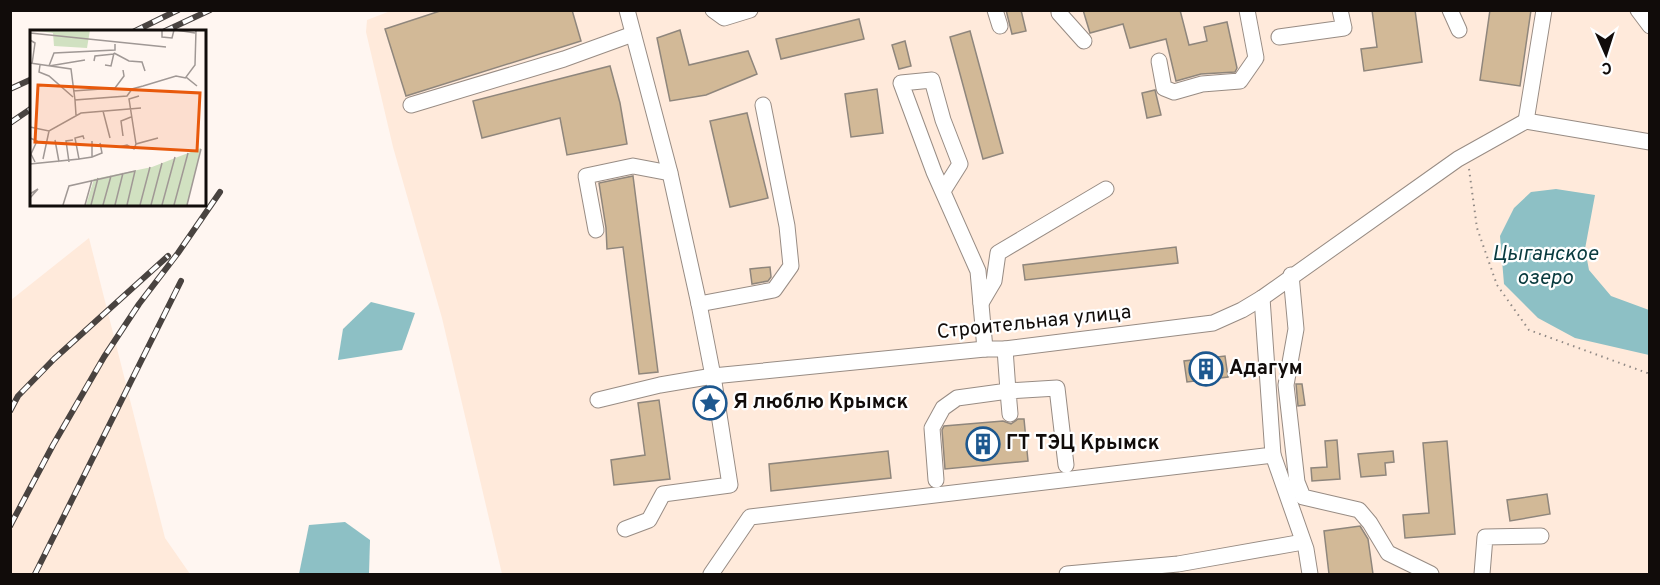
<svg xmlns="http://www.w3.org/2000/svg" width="1660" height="585" viewBox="0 0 1660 585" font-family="Overpass,sans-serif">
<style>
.industrial{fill:#ffeadb}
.water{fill:#8dc0c5}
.building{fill:#d2b997;stroke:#8f867c;stroke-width:1.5}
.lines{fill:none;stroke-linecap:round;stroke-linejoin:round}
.minor-casing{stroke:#988c84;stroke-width:17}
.path{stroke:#908985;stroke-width:2;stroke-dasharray:1.5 4.5;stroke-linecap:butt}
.minor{stroke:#fff;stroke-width:15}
.rail-casing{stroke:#494340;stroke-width:6}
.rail{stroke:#fff;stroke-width:4;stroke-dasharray:11;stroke-linecap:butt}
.labels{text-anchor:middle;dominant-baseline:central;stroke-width:4.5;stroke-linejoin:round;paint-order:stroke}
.street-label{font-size:20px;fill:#110c0a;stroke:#fff}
.poi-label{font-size:20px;font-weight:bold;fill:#110c0a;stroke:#fff;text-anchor:start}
.water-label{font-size:21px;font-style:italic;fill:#093b3f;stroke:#fff}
.inset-road{fill:none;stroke:#a09895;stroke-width:1.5}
.view{fill:#e8590c;fill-opacity:0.15;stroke:#e8590c;stroke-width:3}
.inset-edge{fill:none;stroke:#110c0a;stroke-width:3}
</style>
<rect width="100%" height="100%" fill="#fff6f1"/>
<g class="industrial">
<path d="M393 10 1649 11V574H502L442 318 393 147 366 32 367 20Z"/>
<path d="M89 238 165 538 190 574H11V300Z"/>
</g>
<g class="water">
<path d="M1556 189 1595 195 1585 249 1589 270 1611 296 1649 310V355L1575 338 1538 318 1504 284 1500 236 1514 208 1531 192Z"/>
<path d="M371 302 415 313 402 350 338 360 343 329Z"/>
<path d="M345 522 370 540 369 574H299L309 525Z"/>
</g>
<g class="building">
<path d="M443 10H572L581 41 406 96 385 29Z"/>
<path d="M1006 10H1021L1026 31 1012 34Z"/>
<path d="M1083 10H1180L1189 45 1207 41 1204 27 1227 22 1237 68 1235 72 1201 74 1176 81 1166 39 1130 48 1123 24 1090 33Z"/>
<path d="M1372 10H1415L1422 62 1364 71 1361 49 1377 47Z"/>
<path d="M1490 10H1531L1520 86 1480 80Z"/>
<path d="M859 19 864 39 781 59 776 39Z"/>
<path d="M680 30 689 65 748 51 757 74 706 95 670 101 657 38Z"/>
<path d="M970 31 1003 153 983 159 950 37Z"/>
<path d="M905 41 911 66 899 69 892 45Z"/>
<path d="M610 66 620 103 627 144 567 155 560 118 482 138 473 101Z"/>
<path d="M877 89 883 133 851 137 845 94Z"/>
<path d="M1155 90 1161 115 1147 118 1142 93Z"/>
<path d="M747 113 768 198 730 207 710 121Z"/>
<path d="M633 176 658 372 639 374 623 247 607 249 606 228 599 183Z"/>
<path d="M1176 247 1178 263 1025 280 1023 265Z"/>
<path d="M770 267 771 277 768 281 752 284 750 269Z"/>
<path d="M1225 356 1228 377 1187 382 1184 361Z"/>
<path d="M1296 384H1302L1305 405 1298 406Z"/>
<path d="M659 400 670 479 614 485 611 460 645 455 638 403Z"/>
<path d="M1018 419H1024L1028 461 945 469 942 430 944 426 1003 421 1011 424Z"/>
<path d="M1337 440 1340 479 1312 481 1311 468 1327 467 1325 441Z"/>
<path d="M1447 441 1455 534 1405 538 1403 515 1429 513 1423 443Z"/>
<path d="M888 451 891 478 771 491 769 464Z"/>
<path d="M1393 451 1394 462 1385 463 1386 475 1361 477 1358 454Z"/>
<path d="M1547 494 1550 514 1510 521 1507 500Z"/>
<path d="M1360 526 1368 539 1373 574H1329L1324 531Z"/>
</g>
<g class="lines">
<g class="minor-casing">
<g id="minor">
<path d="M713 10 724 18 750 10"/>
<path d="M995 10 1000 26"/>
<path d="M1059 10V13L1084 41"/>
<path d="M1450 10 1459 30"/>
<path d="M1638 10 1650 26"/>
<path d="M1279 37 1344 28 1340 10"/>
<path d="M1159 61 1164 88 1174 92 1202 84 1240 81 1256 58 1247 10"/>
<path d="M411 105 564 59 633 34"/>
<path d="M1526 121 1544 10"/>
<path d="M943 191 960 164 943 120 932 80 901 83 934 172 978 271 985 349"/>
<path d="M596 230 586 176 633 166 670 173"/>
<path d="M1291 275 1296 329 1286 385 1297 482 1303 497 1359 510 1370 523 1388 553 1431 574"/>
<path d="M981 303 994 281 998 253 1106 189"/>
<path d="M699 304 774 290 791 266 787 226 763 105"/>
<path d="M598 400 660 385 713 376 985 349H1005L1213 323 1242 310 1262 298 1458 159 1526 121 1650 142"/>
<path d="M1010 414 1008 391 1057 388 1066 465"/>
<path d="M1273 455 1306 549 1310 574"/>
<path d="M936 480 932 428 943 408 957 398 1008 391 1005 349"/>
<path d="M625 529 649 520 663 494 730 485 713 376 699 304 670 173 627 10"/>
<path d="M711 574 750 517 1273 455 1262 298"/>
<path d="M1067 574 1178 564 1303 542"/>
<path d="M1482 574 1485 537 1541 536"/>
</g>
</g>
<path class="path" d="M1469 169 1477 228 1497 285 1529 330 1650 374"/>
<use href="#minor" class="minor"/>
<g class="rail-casing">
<g id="rail">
<path d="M133 32 178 10"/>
<path d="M163 32 210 10"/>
<path d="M10 89 32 79"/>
<path d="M10 123 32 108"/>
<path d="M10 411 18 396 54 359 168 256"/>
<path d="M10 526 53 445 104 357 139 304 178 253 220 192"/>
<path d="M35 574 181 281"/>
</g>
</g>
<use href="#rail" class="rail"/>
</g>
<defs>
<g id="building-ring" transform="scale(1.725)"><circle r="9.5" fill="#fff" stroke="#1d588f" stroke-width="1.5"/><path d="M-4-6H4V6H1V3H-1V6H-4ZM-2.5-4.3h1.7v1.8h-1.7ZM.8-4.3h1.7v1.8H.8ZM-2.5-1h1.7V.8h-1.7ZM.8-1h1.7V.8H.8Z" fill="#1d588f"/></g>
<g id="sight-ring" transform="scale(1.725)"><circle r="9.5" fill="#fff" stroke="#1d588f" stroke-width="1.5"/><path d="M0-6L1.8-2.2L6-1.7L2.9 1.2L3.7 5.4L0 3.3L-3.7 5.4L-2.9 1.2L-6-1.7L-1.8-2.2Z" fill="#1d588f"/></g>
</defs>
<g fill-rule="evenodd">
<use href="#building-ring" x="1206" y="369"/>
<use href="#sight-ring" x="710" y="403"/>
<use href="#building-ring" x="983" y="444"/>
</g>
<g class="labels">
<g class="street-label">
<text transform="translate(1034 323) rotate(-6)">Строительная улица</text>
</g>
<g class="poi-label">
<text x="1229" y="369">Адагум</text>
<text x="733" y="403">Я люблю Крымск</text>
<text x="1006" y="444">ГТ ТЭЦ Крымск</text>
</g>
<g class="water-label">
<text x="1545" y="254">Цыганское<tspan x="1545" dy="24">озеро</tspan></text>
</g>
</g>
<g transform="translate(30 30)">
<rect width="176" height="176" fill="#fff6f1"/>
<path d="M0 0H60L57 18 24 16 23 3ZM171 118 157 175H56L64 149 122 137Z" fill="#d1e1c1"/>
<path class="inset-road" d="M132 0V7L142 8 144 0M146 0 165 3M166 0 165 35 156 47 167 56M0 3 136 17M0 10 5 13 2 34M84 23 99 31 112 32 115 41M64 31 65 26 84 24M0 33 41 39 45 70M10 35 9 42 19 46 43 67M75 35 81 36 84 23M19 36 24 23 85 20V14M19 36 55 30M43 61 85 58 94 46 93 40M73 81 80 108M46 85 45 70 97 66 102 59 113 56 146 46 156 48M0 97 19 101 51 83 111 78M93 106 91 91 101 87M0 108 7 111 1 124 5 132M25 110 29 132M106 114 99 69 109 66M89 117 97 115 104 119 106 114 128 108M62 127 72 123 70 113M13 129 19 101M49 129 62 127V111M39 132 36 111 43 110M0 134 49 129 45 108 53 106 54 109M0 164 8 159 0 168M33 175 39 156 105 141 97 175M55 175 62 150M61 175 68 148M73 175 81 146M85 175 93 143M110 175 120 137M121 175 132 133M132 175 145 127M144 175 158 123M157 175 171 119"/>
<path class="view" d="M8 55 170 63 167 121 5 112Z"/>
<rect width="176" height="176" class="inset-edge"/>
</g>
<rect width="1660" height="585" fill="none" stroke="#110c0a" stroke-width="24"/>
<g transform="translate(1606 54) rotate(177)" stroke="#ffffff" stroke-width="4.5" paint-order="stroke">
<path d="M0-4.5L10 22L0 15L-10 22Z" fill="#110c0a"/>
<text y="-9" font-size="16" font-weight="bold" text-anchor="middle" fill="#110c0a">С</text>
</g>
</svg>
